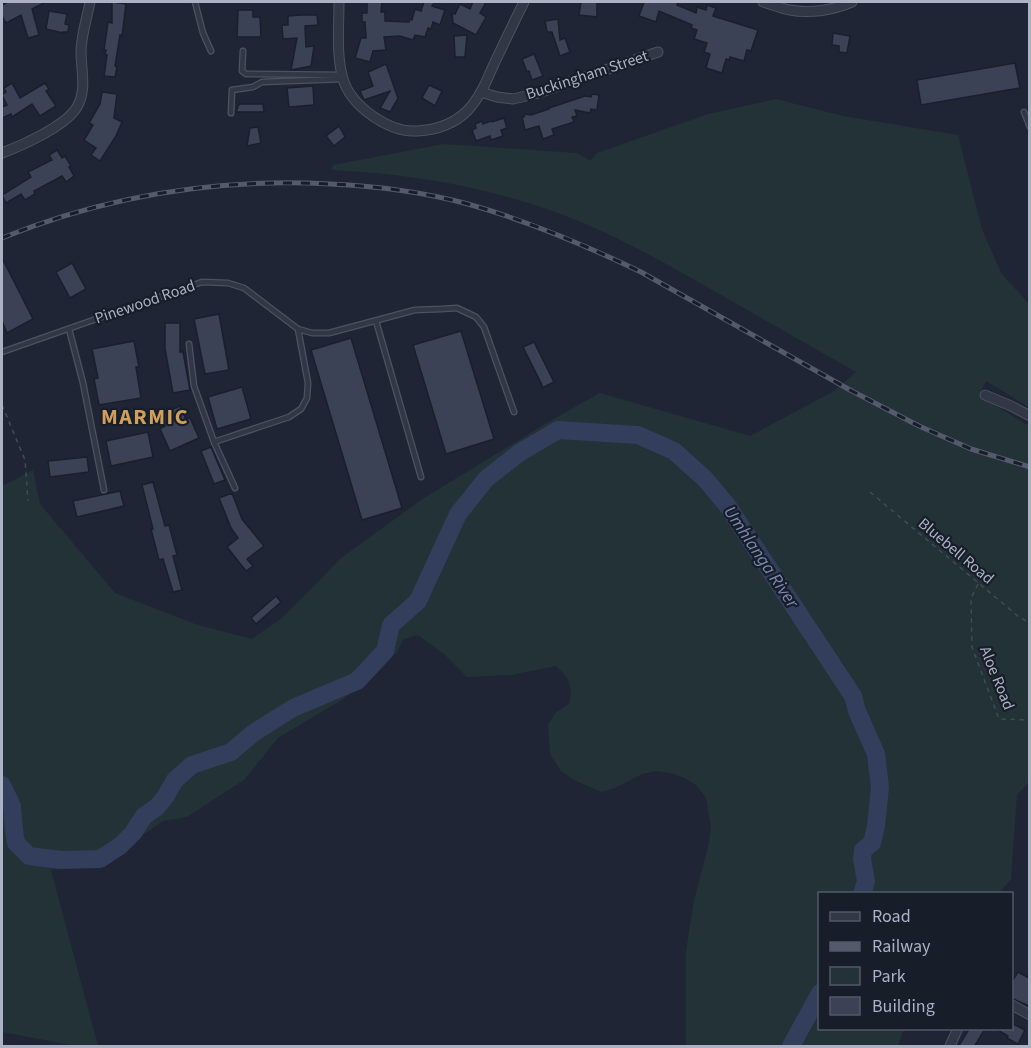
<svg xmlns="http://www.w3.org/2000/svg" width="1031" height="1048" viewBox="0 0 1031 1048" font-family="'Source Sans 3',sans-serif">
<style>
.green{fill:#223237}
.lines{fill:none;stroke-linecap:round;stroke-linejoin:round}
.river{stroke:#333d5c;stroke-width:18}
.building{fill:#3b4256;stroke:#1a1f2c;stroke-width:1.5}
.service-casing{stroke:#4d5261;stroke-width:7}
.minor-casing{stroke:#4d5261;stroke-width:11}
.path{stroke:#3e4d53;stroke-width:1.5;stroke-dasharray:4.5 4.5;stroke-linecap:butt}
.service{stroke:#323745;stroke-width:4.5}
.minor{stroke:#323745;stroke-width:9}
.rail-casing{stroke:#545a6c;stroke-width:5}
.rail{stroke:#181d2a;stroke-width:3;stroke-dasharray:9;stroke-linecap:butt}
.labels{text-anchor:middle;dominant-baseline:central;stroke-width:4.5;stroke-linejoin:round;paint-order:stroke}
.street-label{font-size:16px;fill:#acb1c3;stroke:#181d2a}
.water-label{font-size:18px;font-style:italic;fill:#7c8aaf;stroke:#181d2a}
.district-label{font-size:22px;font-weight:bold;letter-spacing:1.5px;fill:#d0a05a;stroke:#181d2a}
</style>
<rect width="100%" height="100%" fill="#1f2535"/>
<path class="green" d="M776 99 843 116 958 135 982 229 1001 273 1029 304V407L986 381 979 395 1025 424 1029 425V782L1017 795 1011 879 999 893 820 894V1028L904 1029 898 1046H686V951L694 901 709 842 711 828 706 798 697 786 685 778 670 773 656 771 642 774 615 788 601 792 574 780 561 771 550 754 548 725 556 712 569 704C573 685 570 679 556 666L511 675 467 677 444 654 418 635 404 639 396 653 345 698 278 738 244 780 187 817 163 821 112 857 89 865 51 870 98 1046H76L2 1032V486L33 470 40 504 115 593 198 625 252 639 282 618 341 558 424 498 550 421 600 393 750 436 834 391 856 372C809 345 761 318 714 291 665 263 616 235 563 215 489 187 411 174 332 170L333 165 443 144 577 153 590 161 597 153 708 114Z"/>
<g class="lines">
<g class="river">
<path d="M2 785 12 806 14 830 16 843 29 856 61 860 100 859 120 846 133 833 144 816 157 807 165 797 175 780 192 765 231 752 252 734 293 708 357 681 385 651 391 625 418 601 458 514 486 479 519 453 558 430 638 435 674 451 705 479 727 505 853 696 857 711 876 754 880 787 876 826 872 843 863 850 862 859 866 881 862 894"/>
<path d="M791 1046 820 993"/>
</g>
</g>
<g class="building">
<path d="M8 2H46L32 9 39 35 28 38 21 15 6 23 2 16V5Z"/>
<path d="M112 2 126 4 122 36 120 35 115 66 117 67 115 77 104 76 107 55 105 54 106 50H104L108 22 112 23Z"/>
<path d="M367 2H382L381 12H385V21L409 22 410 19 412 20 415 9 421 11 424 2H435L432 6 445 10 440 25 433 22 431 29 428 28 425 37 415 35 413 40 400 36 384 37 386 50 373 51 370 62 355 58 361 38H366L365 22H362V13H367Z"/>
<path d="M473 2H486L480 13 486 17 476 35 453 23 452 13 455 14 460 4 470 9Z"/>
<path d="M581 2H597V17L579 15Z"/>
<path d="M644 2H678L677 5 696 13 697 7 706 10 707 5 716 8 713 16 758 30 751 51 747 50 744 61 730 57 729 60 726 59 722 73 706 68 710 54 704 52 707 43 694 39 697 30 691 28 692 25 659 11 656 22 639 16Z"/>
<path d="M238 10H253V17H260L261 37H237Z"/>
<path d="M49 11 67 14 65 24 69 25 68 32H63V33L46 29Z"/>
<path d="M301 15H317L318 25 305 26 306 47 314 46 311 66 291 70 297 38 283 39 282 25H288V16Z"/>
<path d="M558 19 560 40 565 38 570 52 560 56 552 32H547L545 21Z"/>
<path d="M833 33 850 36 847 53 839 52V46L832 45Z"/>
<path d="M467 35 465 57H455L454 36Z"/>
<path d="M534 54 543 76 532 80 529 71 527 72 522 59Z"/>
<path d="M1015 63 1020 88 921 105 917 80Z"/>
<path d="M386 64 398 98 390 112 380 108 390 91 364 100 360 91 373 86 368 72Z"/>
<path d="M12 83 20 98 45 83 49 89 46 91 56 106 40 116 32 104 12 117 11 114 2 118V107L7 105 2 95 6 92 4 88Z"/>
<path d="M429 85 442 91 435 106 422 98Z"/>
<path d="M313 86 314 105 289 107 287 88Z"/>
<path d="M102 92 117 94 114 118 122 122 116 136 100 161 91 155 96 148 84 140 93 125 89 123 100 104Z"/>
<path d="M592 94 599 95 597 110 591 109 590 113 575 110 577 116 572 117 574 122 552 129 554 135 543 139 539 126 525 130 522 117H524L525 114 531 115 549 109V108L585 96 591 97Z"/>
<path d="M239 104H263L264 112H236Z"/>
<path d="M504 118 507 128 501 130 503 136 491 140 490 136 476 141 472 130 476 128 475 124 482 121 483 124 491 121 492 122Z"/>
<path d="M339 126 345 137 334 146 326 136Z"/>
<path d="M258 127 261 143 247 146 250 128Z"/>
<path d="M57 150 62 158 65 156 71 166 69 167 74 176 66 182 62 176 34 191 35 194 25 200 21 194 6 203 2 195 31 177 28 172 52 160 49 155Z"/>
<path d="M2 258 33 319 7 333 2 321Z"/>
<path d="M72 263 86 289 70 298 56 272Z"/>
<path d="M219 314 229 370 205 374 194 319Z"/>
<path d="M165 323H180V352H183L190 390 173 393 165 349Z"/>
<path d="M461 331 494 439 446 454 413 345Z"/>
<path d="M351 338 402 508 362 520 311 350Z"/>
<path d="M134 341 139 367H136L141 398 99 405 94 379 98 378 92 349Z"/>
<path d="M534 342 554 382 542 388V385L523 347Z"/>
<path d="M242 387 251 419 217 429 208 397Z"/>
<path d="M180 406 186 419 190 418 199 438 170 451 160 429 165 426 160 415Z"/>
<path d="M148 432 153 457 111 466 106 441Z"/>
<path d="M211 447 225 480 214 484 201 451Z"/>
<path d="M87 457 89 472 50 477 48 461Z"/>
<path d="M153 482 165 526 169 525 177 555 173 556 182 590 173 592 163 559 159 560 151 529H153L142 485Z"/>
<path d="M120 491 124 506 77 517 73 501Z"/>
<path d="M232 493 242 519 264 546 247 559 253 566 246 571 227 547 238 538 231 528 219 498Z"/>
<path d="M276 596 281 602 256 624 251 618Z"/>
<path d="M1018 972 1029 978V1006L1011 998V983Z"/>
<path d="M1013 1024 1025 1030 1018 1044 1007 1038 1008 1036 996 1029H1011Z"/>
<path d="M969 1029H985L974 1047H958Z"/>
</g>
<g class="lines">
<g class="service-casing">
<g id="service">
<path d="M195 2 203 33 211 51"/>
<path d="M243 51 242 71 246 74 342 75"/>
<path d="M1024 112 1030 127"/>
<path d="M231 113 232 90 253 87 262 82 343 79"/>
<path d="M376 321 421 477"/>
<path d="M69 329 83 383 104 490"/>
<path d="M189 344 194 386 214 442 235 488"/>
<path d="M2 352 202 282 228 283 244 288 298 329 312 333H329L415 310 441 309 457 308 476 317 484 327 514 412"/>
<path d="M214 442 289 417 301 409 307 398 308 383 298 329"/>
</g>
</g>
<g class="minor-casing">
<g id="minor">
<path d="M339 2C339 27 336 55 343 79 351 106 389 133 417 131 435 130 454 124 467 111 480 98 487 80 494 64 504 43 514 22 524 2"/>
<path d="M763 2C772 4 781 9 790 10 810 14 834 10 852 2"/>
<path d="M481 92 497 97 513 99 535 94 658 52"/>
<path d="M2 153C21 146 66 126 77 107 87 90 81 70 81 52 81 36 87 18 90 2"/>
<path d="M985 395 1011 406 1030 416"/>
<path d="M1012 1005 1030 1015"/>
<path d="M950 1046 958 1028"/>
</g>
</g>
<g class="path">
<path d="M2 405 25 460 28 501"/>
<path d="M870 492 1019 617 1030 623"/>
<path d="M978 584 971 598 972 647 999 719 1030 720"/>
</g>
<use href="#service" class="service"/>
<use href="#minor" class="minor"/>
<g class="rail-casing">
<path id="rail" d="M2 238C106 196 217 178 330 184 376 186 423 192 468 204 528 221 585 245 641 272L850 390 919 426 971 449 1030 467"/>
</g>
<use href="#rail" class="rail"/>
</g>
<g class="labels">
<g class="street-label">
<text transform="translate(587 75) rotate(-18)">Buckingham Street</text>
<text transform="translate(145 302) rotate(-19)">Pinewood Road</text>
<text transform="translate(956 551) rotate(40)">Bluebell Road</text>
<text transform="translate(997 678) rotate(68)">Aloe Road</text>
</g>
<g class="water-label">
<text transform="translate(761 557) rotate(56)">Umhlanga River</text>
</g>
<g class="district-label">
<text x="145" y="417">MARMIC</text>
</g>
</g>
<rect width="1031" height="1048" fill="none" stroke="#acb1c3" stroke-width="6"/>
<rect x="818" y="892" width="195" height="138" fill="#181d2a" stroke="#535867" stroke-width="1.5"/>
<rect x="830" y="912" width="30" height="9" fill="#323745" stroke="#535867" stroke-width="1.5"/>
<text x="872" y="922" font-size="18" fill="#acb1c3">Road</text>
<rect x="830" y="942" width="30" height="9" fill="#545a6c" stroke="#535867" stroke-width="1.5"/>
<text x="872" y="952" font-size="18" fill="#acb1c3">Railway</text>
<rect x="830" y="967" width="30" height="18" fill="#223237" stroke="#535867" stroke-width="1.5"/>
<text x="872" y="982" font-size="18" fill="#acb1c3">Park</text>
<rect x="830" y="997" width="30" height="18" fill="#3b4256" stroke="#535867" stroke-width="1.5"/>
<text x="872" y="1012" font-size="18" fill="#acb1c3">Building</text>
</svg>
